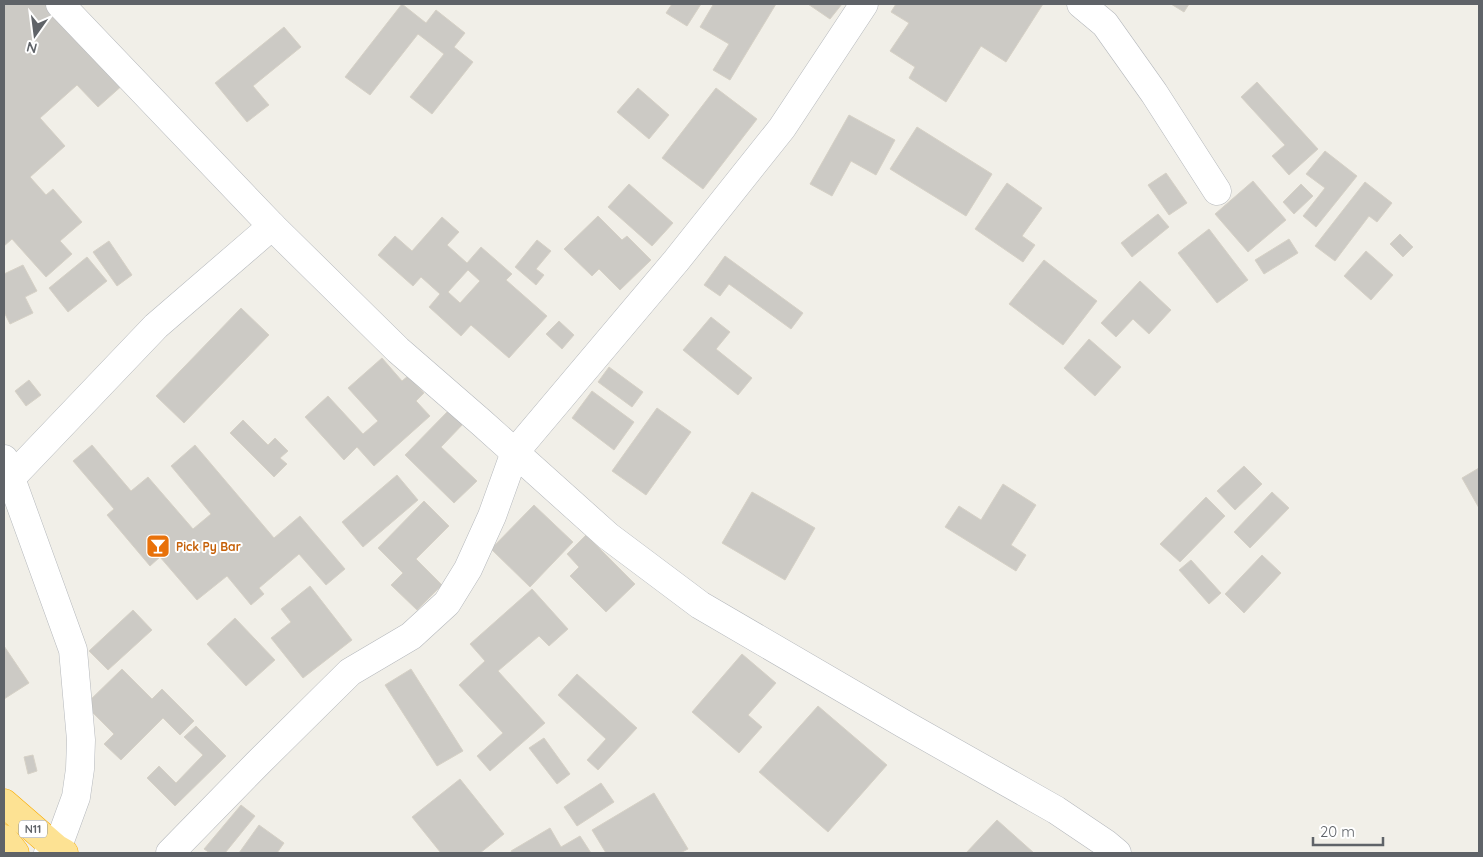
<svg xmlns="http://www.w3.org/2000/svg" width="1483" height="857" viewBox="0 0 1483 857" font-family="Quicksand,sans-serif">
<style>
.building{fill:#cccac5;stroke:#d6d1c6;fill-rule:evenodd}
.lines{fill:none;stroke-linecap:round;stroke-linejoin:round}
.minor-casing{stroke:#b5b8bc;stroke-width:29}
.highway-casing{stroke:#f9ab00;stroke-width:29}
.minor{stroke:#fff;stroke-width:28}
.highway{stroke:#fde293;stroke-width:28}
.labels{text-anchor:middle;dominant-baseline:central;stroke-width:4;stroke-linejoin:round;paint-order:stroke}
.shield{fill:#fff;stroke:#8f9295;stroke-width:1}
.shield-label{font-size:11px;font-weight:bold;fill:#5f6368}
.food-label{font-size:12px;font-weight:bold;fill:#c56008;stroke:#fff;text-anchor:start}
</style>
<rect width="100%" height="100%" fill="#f1efe8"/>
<g class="building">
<path d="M4 4H55L125 83 98 107 77 85 40 118 65 146 30 177 46 195 53 189 82 222 60 241 72 254 46 277 12 239 4 246Z"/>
<path d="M402 4 426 23 436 10 465 33 454 47 473 62 432 114 410 97 444 54 418 34 370 95 345 77Z"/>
<path d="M672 4H701L687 26 666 13Z"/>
<path d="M711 4H776L730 80 713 70 729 44 700 27 713 5Z"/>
<path d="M808 4H842L830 19Z"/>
<path d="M896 4H1043L1006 62 981 46 946 102 909 78 915 67 890 51 909 23 891 12Z"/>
<path d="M1171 4H1189L1184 12Z"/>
<path d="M284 27 301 47 253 86 269 105 247 122 215 83Z"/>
<path d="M1257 82 1318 149 1289 175 1272 156 1285 145 1241 97Z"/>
<path d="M638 88 669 115 649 139 617 112Z"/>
<path d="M716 88 757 119 703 189 662 158Z"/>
<path d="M849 115 895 140 876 175 851 161 832 196 810 184Z"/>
<path d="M917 127 992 174 966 216 890 169Z"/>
<path d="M1325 151 1357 176 1316 227 1303 216 1325 188 1306 174Z"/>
<path d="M1166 173 1187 203 1169 215 1148 185Z"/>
<path d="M1253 181 1286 220 1248 252 1215 214Z"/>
<path d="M1365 182 1392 203 1377 222 1369 216 1335 261 1315 246Z"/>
<path d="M1007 183 1042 208 1022 236 1035 245 1023 262 975 229Z"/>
<path d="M629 184 673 223 652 246 608 207Z"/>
<path d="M1301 184 1313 196 1294 214 1283 202Z"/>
<path d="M1158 214 1169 227 1132 257 1121 243Z"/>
<path d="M598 216 622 240 627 236 651 260 620 290 599 269 592 276 564 249Z"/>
<path d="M442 217 459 232 447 245 467 263 481 247 512 274 506 280 547 316 509 358 471 325 461 336 429 307 440 294 421 277 413 286 378 255 395 236 412 251ZM468 270 480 281 460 303 448 292Z"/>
<path d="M1209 229 1248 280 1217 303 1178 253Z"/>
<path d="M1400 234 1413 247 1403 257 1390 244Z"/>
<path d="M1289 239 1298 253 1264 274 1255 260Z"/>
<path d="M537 240 551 251 536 269 544 275 536 285 515 267Z"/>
<path d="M109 241 132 275 117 286 93 252Z"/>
<path d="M1366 251 1393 275 1371 300 1344 276Z"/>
<path d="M725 256 803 313 791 329 729 284 720 296 704 285Z"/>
<path d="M87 257 107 281 68 312 49 288Z"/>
<path d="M1044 260 1097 301 1063 345 1009 304Z"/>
<path d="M23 265 37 291 25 297 33 313 10 324 4 312V274Z"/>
<path d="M1140 281 1171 310 1149 334 1133 319 1116 337 1101 323Z"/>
<path d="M241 308 269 335 184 423 156 396Z"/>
<path d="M711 317 730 332 716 349 752 378 738 395 683 350Z"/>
<path d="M559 321 574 335 562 349 546 334Z"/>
<path d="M1089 339 1121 367 1095 396 1064 368Z"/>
<path d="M382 358 402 381 408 376 424 393 416 401 430 416 374 466 357 447 344 460 305 417 328 396 363 434 378 421 348 388Z"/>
<path d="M609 367 643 392 632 407 598 382Z"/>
<path d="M29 380 41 395 26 406 15 391Z"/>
<path d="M592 391 634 422 614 450 572 418Z"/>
<path d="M451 408 465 422 441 447 477 481 454 503 405 455Z"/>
<path d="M657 408 691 432 646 495 612 471Z"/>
<path d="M243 420 268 445 275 438 288 451 280 458 287 464 274 477 230 433Z"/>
<path d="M92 445 131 491 148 477 193 529 211 514 171 466 195 445 274 538 300 516 345 569 326 585 299 554 259 588 264 594 251 605 227 576 197 600 160 557 150 566 107 515 114 509 73 461Z"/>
<path d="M1244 466 1262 484 1235 510 1217 491Z"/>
<path d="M1479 468V508L1462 478Z"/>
<path d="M397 475 418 500 363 547 342 522Z"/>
<path d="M1003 484 1036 505 1011 545 1026 555 1016 571 945 527 959 506 981 520Z"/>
<path d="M752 492 815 528 785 580 722 543Z"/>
<path d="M1272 492 1289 508 1250 548 1234 532Z"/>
<path d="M1206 497 1225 516 1180 562 1160 544Z"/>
<path d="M424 501 449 526 416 559 442 585 417 610 391 585 403 573 378 548Z"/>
<path d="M534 505 573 542 530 587 491 549Z"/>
<path d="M586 535 635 584 606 612 570 576 579 567 567 554Z"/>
<path d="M1262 555 1281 573 1244 613 1225 594Z"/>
<path d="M1191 560 1221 593 1209 604 1179 570Z"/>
<path d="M310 586 352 640 303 678 271 638 291 622 281 609Z"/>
<path d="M532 589 568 629 549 646 539 636 498 671 545 723 490 771 477 756 503 733 459 685 485 661 470 644Z"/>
<path d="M133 610 152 630 108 670 89 651Z"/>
<path d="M235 618 275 660 246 686 207 644Z"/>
<path d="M4 646 29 683 4 699Z"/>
<path d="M742 654 776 683 748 715 762 727 739 753 692 712Z"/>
<path d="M122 669 152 699 162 689 194 721 180 735 163 718 121 760 104 744 114 734 85 705Z"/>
<path d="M411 669 463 751 437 766 385 685Z"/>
<path d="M577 674 637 728 598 770 587 760 606 739 558 695Z"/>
<path d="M818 706 887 765 828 832 759 772Z"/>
<path d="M196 726 226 756 175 806 147 778 159 766 176 783 203 755 184 737Z"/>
<path d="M544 738 570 774 557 784 529 748Z"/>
<path d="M33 755 37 771 28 774 24 757Z"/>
<path d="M460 779 504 834 480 853H441L412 817Z"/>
<path d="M601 783 614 802 577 826 564 807Z"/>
<path d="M654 793 688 849 680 853H606L592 830Z"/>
<path d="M241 805 255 816 225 853H210L204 849Z"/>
<path d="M997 820 1034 853H966Z"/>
<path d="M259 825 284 843 277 853H239Z"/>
<path d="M550 828 561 847 580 836 591 853H512L511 851Z"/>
</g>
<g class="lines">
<g class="minor-casing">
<g id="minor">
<path d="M60 4 272 226 398 350 482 423 608 536 700 605 904 724 1056 810 1105 843 1117 853"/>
<path d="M1081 4 1105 24 1154 93 1217 191"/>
<path d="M4 459 73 650 81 740 80 769 76 797 57 849 48 853"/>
<path d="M11 478 156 326 272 226"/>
<path d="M170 853 257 764 350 672 411 636 447 603 468 569 492 516 515 452 676 261 782 128 864 4"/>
</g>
</g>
<g class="highway-casing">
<g id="highway">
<path d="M4 803 57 849 64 853"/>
<path d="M4 839 15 853"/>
</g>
</g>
<use href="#minor" class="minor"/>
<use href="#highway" class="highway"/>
</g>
<defs>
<g id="bar-square" transform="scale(1.25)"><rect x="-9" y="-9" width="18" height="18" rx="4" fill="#e8710a" stroke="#fff"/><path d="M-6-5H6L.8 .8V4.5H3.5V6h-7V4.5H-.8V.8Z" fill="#fff"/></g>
</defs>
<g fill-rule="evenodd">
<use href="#bar-square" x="158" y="546"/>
</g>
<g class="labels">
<rect class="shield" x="19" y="820.5" width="28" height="17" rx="4"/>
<g class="shield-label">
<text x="33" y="829">N11</text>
</g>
<g class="food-label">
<text x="176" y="546">Pick Py Bar</text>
</g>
</g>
<rect width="1483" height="857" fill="none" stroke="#5f6368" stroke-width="10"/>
<g transform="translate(35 35) rotate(194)" stroke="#ffffff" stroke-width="4" paint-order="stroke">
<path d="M0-4L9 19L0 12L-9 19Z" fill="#5f6368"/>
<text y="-8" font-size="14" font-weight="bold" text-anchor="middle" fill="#5f6368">N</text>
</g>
<path d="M1313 837v8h70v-8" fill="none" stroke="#5f6368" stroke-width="2.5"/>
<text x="1320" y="837" font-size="15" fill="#5f6368" stroke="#ffffff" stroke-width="4" paint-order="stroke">20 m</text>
</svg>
